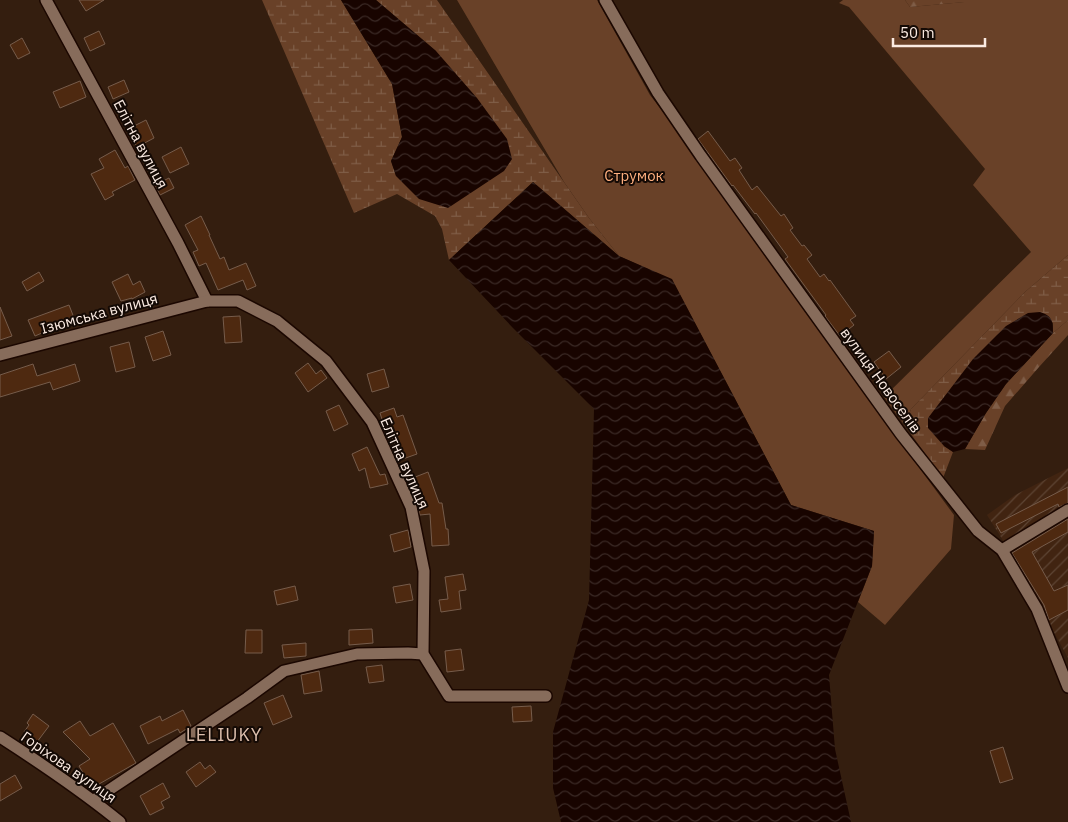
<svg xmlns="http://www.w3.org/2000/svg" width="1068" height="822" viewBox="0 0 1068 822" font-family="'IBM Plex Sans',sans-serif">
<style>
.industrial{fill:url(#industrial-furrows)}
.green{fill:#694128}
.forest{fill:url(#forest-firs)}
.wetland{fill:url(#wetland-marsh)}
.water{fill:url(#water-waves)}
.building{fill:#4e2910;stroke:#765c4b}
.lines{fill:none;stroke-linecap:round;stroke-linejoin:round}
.street-casing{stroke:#1b0700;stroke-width:14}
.street{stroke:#876c5b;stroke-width:11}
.labels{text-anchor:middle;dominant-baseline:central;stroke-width:4;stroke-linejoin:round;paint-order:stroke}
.street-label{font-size:15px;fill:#fbebe2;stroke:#140a05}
.park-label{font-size:15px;fill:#ffb07f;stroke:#140a05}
.quarter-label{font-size:18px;letter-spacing:1px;fill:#ddbfad;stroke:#140a05}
</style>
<defs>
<pattern id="industrial-furrows" width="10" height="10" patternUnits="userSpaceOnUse" patternTransform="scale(1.25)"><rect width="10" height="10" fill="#412411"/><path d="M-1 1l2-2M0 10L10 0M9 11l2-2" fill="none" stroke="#5d4433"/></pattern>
<pattern id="forest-firs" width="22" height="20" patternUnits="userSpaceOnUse" patternTransform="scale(1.25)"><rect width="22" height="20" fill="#694128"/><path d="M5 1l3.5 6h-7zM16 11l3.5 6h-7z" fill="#7f5d47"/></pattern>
<pattern id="wetland-marsh" width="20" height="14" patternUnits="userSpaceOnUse" patternTransform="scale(1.25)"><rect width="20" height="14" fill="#694128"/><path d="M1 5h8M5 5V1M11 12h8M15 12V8" fill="none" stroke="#7f5d47"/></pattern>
<pattern id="water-waves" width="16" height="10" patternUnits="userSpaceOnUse" patternTransform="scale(1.25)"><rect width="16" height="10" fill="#180400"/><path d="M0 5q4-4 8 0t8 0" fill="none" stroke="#3a2925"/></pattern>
</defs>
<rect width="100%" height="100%" fill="#341e0f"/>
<path class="industrial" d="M1068 468V658L1009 550 987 515 1015 495Z"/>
<g class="green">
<path d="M457 0H597L650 95 674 126 876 409 954 515 951 549 885 625 858 602 872 566 874 531 791 505 672 280 619 256 589 218 564 182Z"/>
<path d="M843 0H905L910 7 964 2V0H1068V255L1025 292 911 409 905 426 884 397 1031 252 973 185 985 169 849 7 839 3Z"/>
</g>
<g class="forest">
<path d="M905 0H964L965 2 910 7Z"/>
<path d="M1068 320V335L1039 367 1005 406 985 450 965 449 986 413 1006 384 1053 333Z"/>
</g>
<g class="wetland">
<path d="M262 0H341L392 84 402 137 391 161 396 176 436 51 376 0H437L589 218 619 256 533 182 449 260 442 229 435 216 397 194 354 213Z"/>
<path d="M1068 255V320L1053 333V322L944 446 953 452 943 478 905 426 911 409 1025 292Z"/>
</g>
<g class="water">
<path d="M341 0H376L436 51 477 98 507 139 512 159 504 171 448 208 419 199 396 176 391 161 402 137 392 84Z"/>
<path d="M533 182 619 256 672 279 791 505 874 531 872 566 829 675 835 749 851 822H561L553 788V732L589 600 594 409 512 327 449 260Z"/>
<path d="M1040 312C1052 316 1053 320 1053 333L1006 384 986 413 965 449 953 452 944 446 928 428V418L973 359 1006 326 1028 313Z"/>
</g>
<g class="building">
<path d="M79 0H104L86 11Z"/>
<path d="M99 31 105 44 90 51 84 38Z"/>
<path d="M22 38 30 53 18 59 10 45Z"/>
<path d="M124 80 129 92 113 99 108 87Z"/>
<path d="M80 81 86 97 60 108 53 92Z"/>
<path d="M146 120 154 138 137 147 128 129Z"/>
<path d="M708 131 730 161 735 158 742 168 739 170 752 190 757 186 781 216 784 214 793 228 790 230 802 246 804 245 812 255 807 259 820 277 824 274 829 281 830 280 856 316 850 320 854 325 840 336 825 316 826 315 785 259 788 257 756 213 755 214 733 185 732 186 698 139Z"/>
<path d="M181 147 189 164 170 173 162 157Z"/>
<path d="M115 150 125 168 128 166 135 180 112 192 114 195 105 200 91 174 104 168 99 159Z"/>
<path d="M169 178 174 188 160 195 155 185Z"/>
<path d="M201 216 210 235H209L220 259 224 257 229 270 246 263 256 286 247 290 243 280 218 290 206 263 199 266 193 252 198 250 185 225Z"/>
<path d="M39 272 44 281 27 291 22 282Z"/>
<path d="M128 274 133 285 140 281 145 292 132 299V298L121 301 112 282Z"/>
<path d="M69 305 76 323 59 329 58 326 35 336 28 320Z"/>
<path d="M0 307 12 336 0 340Z"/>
<path d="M240 316 242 342 225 343 223 317Z"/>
<path d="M163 331 171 355 153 361 145 337Z"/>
<path d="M129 342 135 367 116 372 110 347Z"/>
<path d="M889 351 901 367 886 379 874 362Z"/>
<path d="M308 363 316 374 321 370 327 378 308 392 295 373Z"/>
<path d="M33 364 37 376 75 364 80 381 53 390 50 382 0 397V375Z"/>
<path d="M384 369 389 387 372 392 367 374Z"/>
<path d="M339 405 348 424 334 431 326 411Z"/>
<path d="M394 408 397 417 403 415 417 454 400 460 390 431 386 432 380 413Z"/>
<path d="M367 447 380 475 385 474 388 484 370 488 365 468 359 471 352 454Z"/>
<path d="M428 472 439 503H442L446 529H448L449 545 432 546 430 514 420 515 416 497 410 479Z"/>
<path d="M1068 487V503L1059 507 1058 504 1001 533 996 524Z"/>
<path d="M1068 519V532L1032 552 1054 591 1068 585V610L1049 620 1044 605 1012 553Z"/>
<path d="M408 530 411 547 394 552 390 535Z"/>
<path d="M463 574 466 590 459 591 461 609 441 612 439 600 448 599 445 577Z"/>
<path d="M410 584 413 600 396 603 393 587Z"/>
<path d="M295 586 298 600 277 605 274 591Z"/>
<path d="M372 629 373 643 349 645V630Z"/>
<path d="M246 630H262V653H245Z"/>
<path d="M306 643V656L284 658 282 645Z"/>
<path d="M461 649 464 670 447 672 445 651Z"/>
<path d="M382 665 384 681 369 683 366 667Z"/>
<path d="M319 671 322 691 304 694 301 675Z"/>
<path d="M283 695 292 717 273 725 264 703Z"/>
<path d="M531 706 532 721 513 722 512 707Z"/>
<path d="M183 710 191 726 180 733 178 729 148 744 140 726 160 716 162 721Z"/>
<path d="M33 714 49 726 37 742 24 732 29 725 27 723Z"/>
<path d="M80 721 90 736 113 723 136 763 92 788 79 766 90 759 63 732Z"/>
<path d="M1003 747 1013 779 1000 783 990 751Z"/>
<path d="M200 762 205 769 210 765 216 772 196 787 186 772Z"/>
<path d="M15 775 22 788 0 801V784Z"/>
<path d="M163 783 170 797 161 802 164 808 150 815 140 796Z"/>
</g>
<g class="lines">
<g class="street-casing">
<g id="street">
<path d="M46 0 178 243 207 301"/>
<path d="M605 0 658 93 701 156 901 434 978 531 1002 550 1037 609 1068 687"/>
<path d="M0 355 207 301H238L277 321 326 361 372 422 411 507 424 571 423 654 449 696H546"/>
<path d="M1002 550 1068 510"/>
<path d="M0 737C42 764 82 791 120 822"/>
<path d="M94 800 247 698 284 671 357 654 408 653 423 654"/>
</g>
</g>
<use href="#street" class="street"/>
</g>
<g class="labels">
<g class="street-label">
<text transform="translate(141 144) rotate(62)">Елітна вулиця</text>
<text transform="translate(99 313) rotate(-15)">Ізюмська вулиця</text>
<text transform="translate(881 380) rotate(54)">вулиця Новоселів</text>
<text transform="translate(405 463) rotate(66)">Елітна вулиця</text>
<text transform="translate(69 767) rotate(35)">Горіхова вулиця</text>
</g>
<g class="park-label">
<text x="634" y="175">Струмок</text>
</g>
<g class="quarter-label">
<text x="224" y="734">LELIUKY</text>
</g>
</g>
<path d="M893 38v8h92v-8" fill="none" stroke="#fbebe2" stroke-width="2.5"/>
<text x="900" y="38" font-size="15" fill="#fbebe2" stroke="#140a05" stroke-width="4" paint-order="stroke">50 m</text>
</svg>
